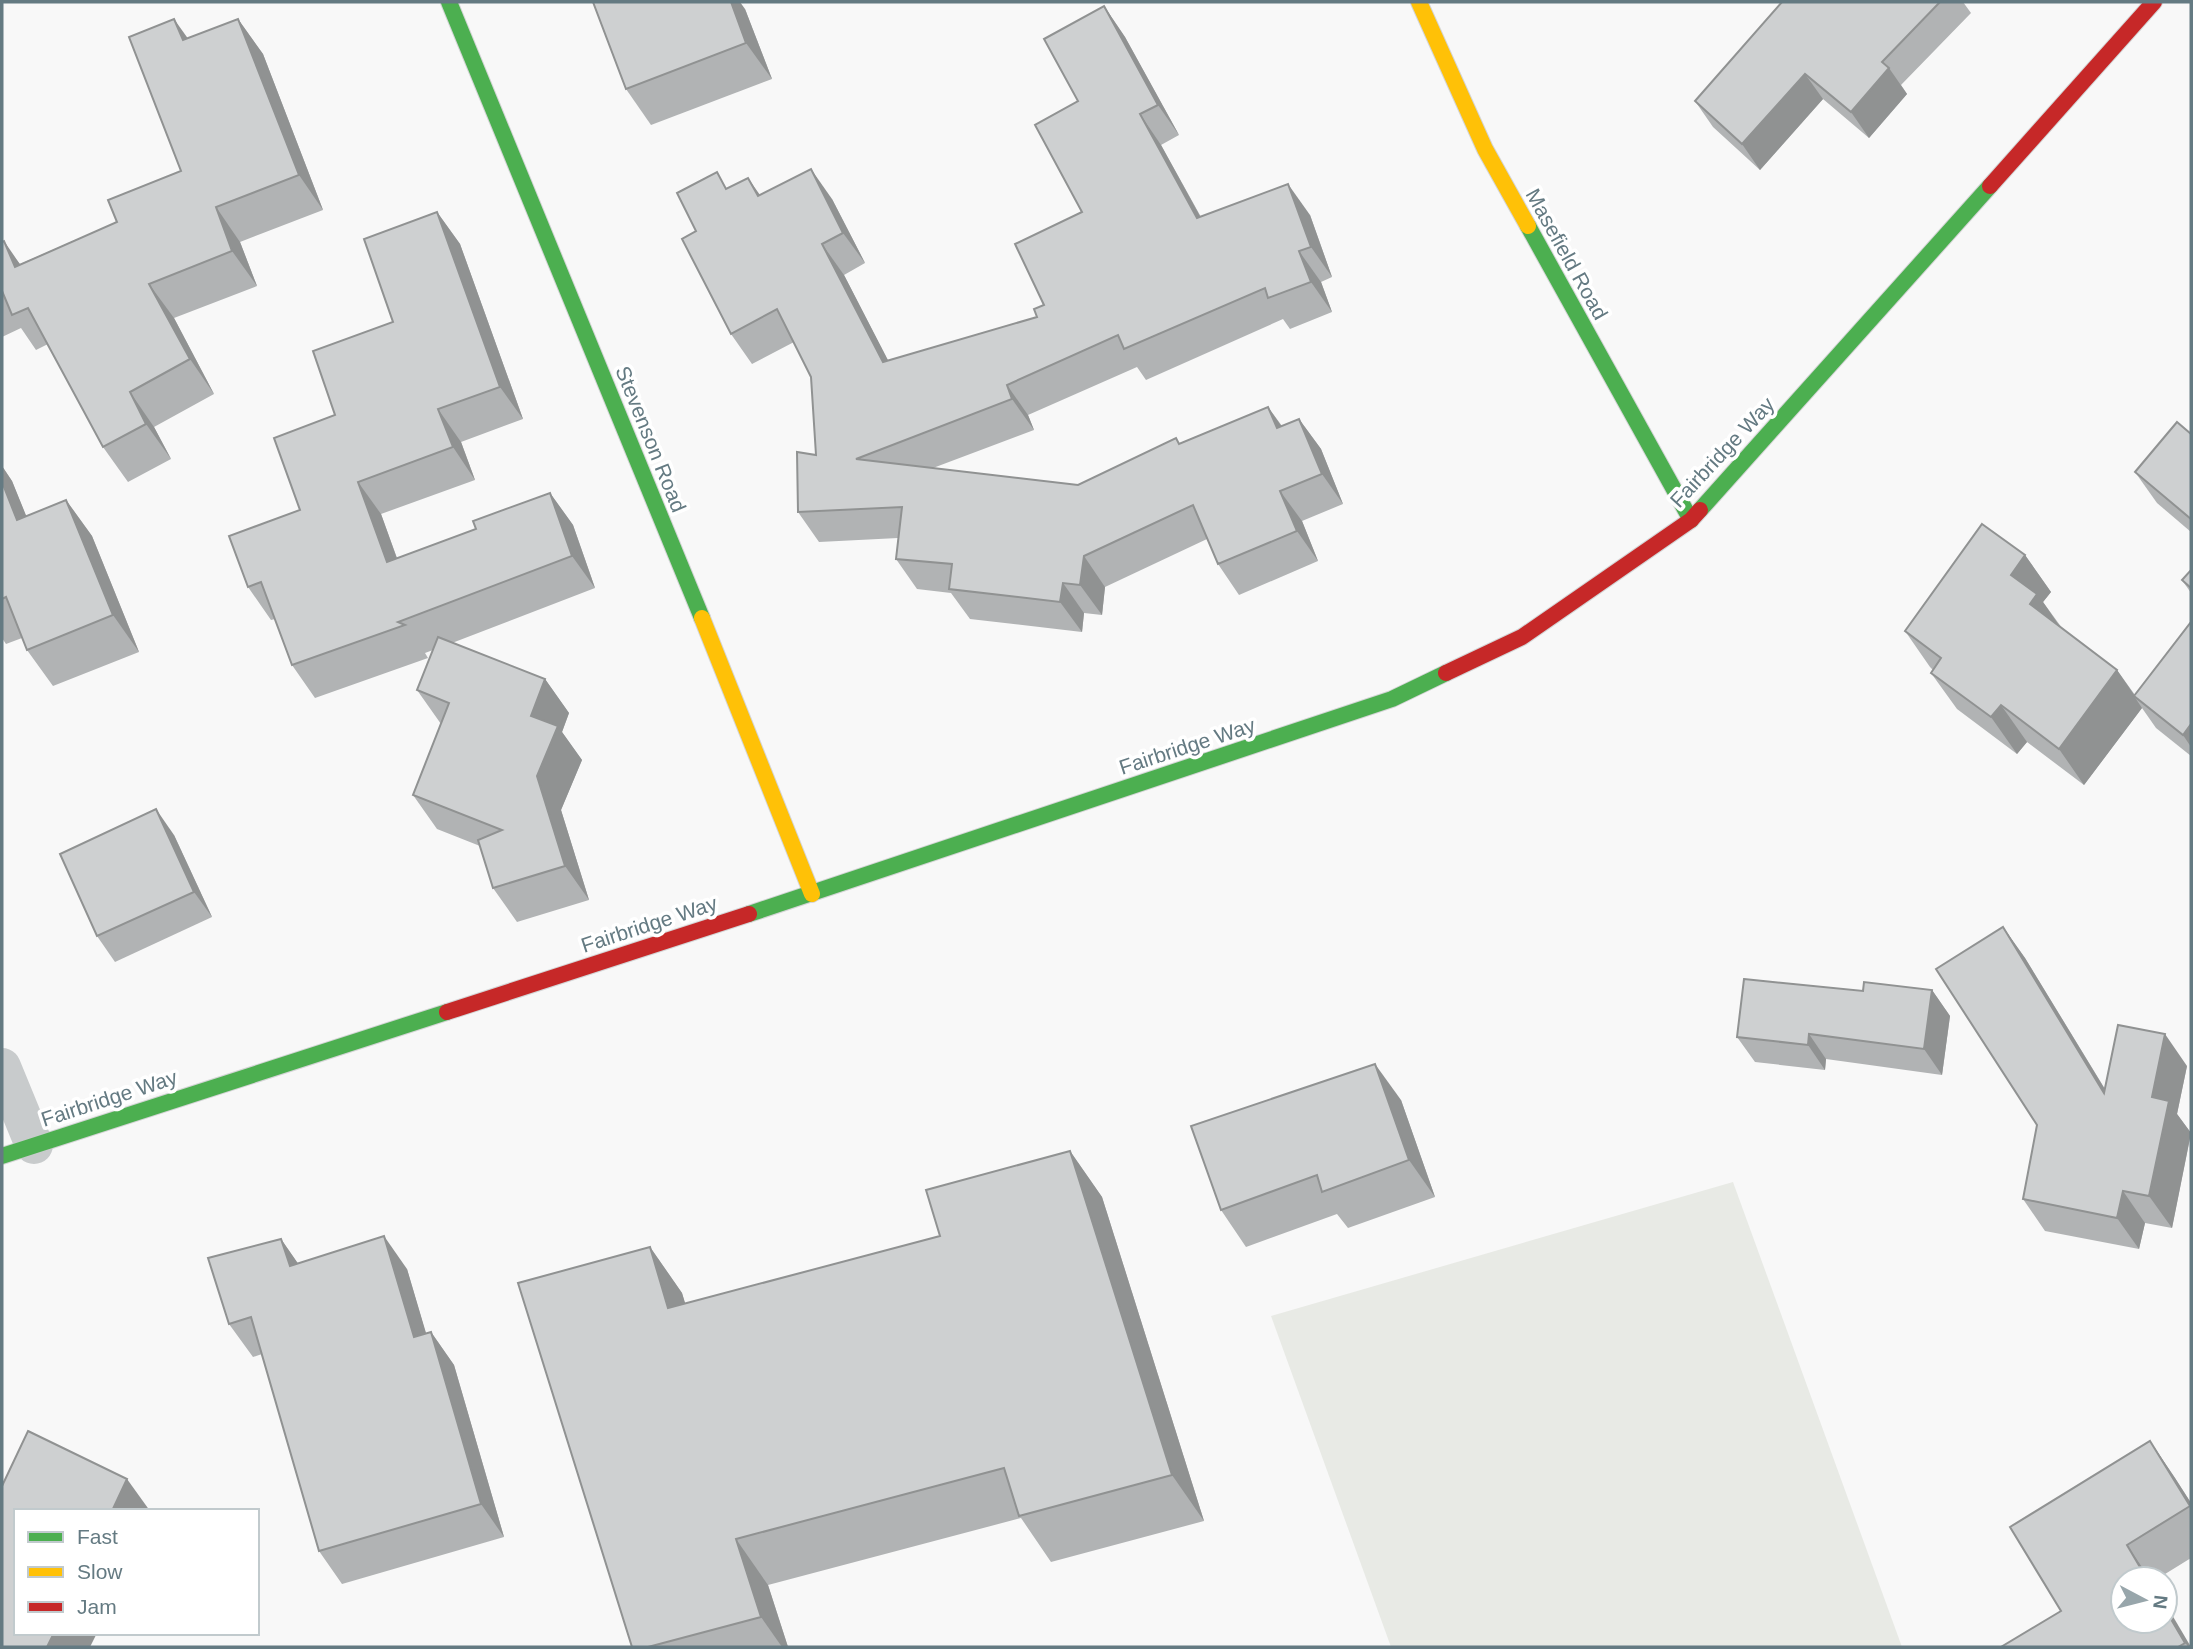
<svg xmlns="http://www.w3.org/2000/svg" width="2193" height="1649" viewBox="0 0 2193 1649" font-family="Arial,sans-serif">
<style>
.green{fill:#e8eae5}
.lines{fill:none;stroke-linecap:round;stroke-linejoin:round}
.fast-casing{stroke:#d4d5d6;stroke-width:18}
.slow-casing{stroke:#d4d5d6;stroke-width:18}
.jam-casing{stroke:#d4d5d6;stroke-width:18}
.street{stroke:#c8cbcc;stroke-width:38}
.fast{stroke:#4caf50;stroke-width:16}
.slow{stroke:#ffc107;stroke-width:16}
.jam{stroke:#c62828;stroke-width:16}
.wall{fill:#b1b3b4}
.shaded-wall{fill:#909292}
.building{fill:#ced0d1;stroke:#909292;stroke-width:2}
.labels{text-anchor:middle;dominant-baseline:central;stroke-width:7;stroke-linejoin:round;paint-order:stroke}
.street-label{font-size:21px;fill:#647a82;stroke:#fff}
</style>
<rect width="100%" height="100%" fill="#f8f8f8"/>
<path class="green" d="M1733 1182 1902 1647H1391L1271 1316Z"/>
<g class="lines">
<g class="fast-casing">
<g id="fast">
<path d="M449 2 702 618"/>
<path d="M1528 226 1691 520"/>
<path d="M1700 510 1990 186"/>
<path d="M749 914 1392 699 1446 673"/>
<path d="M2 1156 447 1012"/>
</g>
</g>
<g class="slow-casing">
<g id="slow">
<path d="M1419 2 1485 149 1528 226"/>
<path d="M702 618 812 894"/>
</g>
</g>
<g class="jam-casing">
<g id="jam">
<path d="M1990 186 2154 2"/>
<path d="M1446 673 1522 637 1691 520 1700 510"/>
<path d="M447 1012 749 914"/>
</g>
</g>
<path class="street" d="M2 1067 34 1145"/>
<use href="#fast" class="fast"/>
<use href="#slow" class="slow"/>
<use href="#jam" class="jam"/>
</g>
<g class="wall">
<path d="M1782 2H1963L1971 13 1901 85 1907 94 1869 138 1823 99 1760 170 1713 127 1695 101Z"/>
<path d="M1104 6 1125 37 1179 135 1161 145 1201 217 1310 215 1332 277 1321 282 1332 312 1290 329 1283 319 1146 380 1137 367 1028 415 1034 430 933 468 1078 485 1268 407 1282 426 1299 419 1321 449 1343 504 1302 521 1318 561 1239 595 1218 564 1207 539 1105 587 1102 615 1084 613 1082 632 970 619 951 593 917 589 896 559 898 538 819 542 798 512 816 455 811 377 794 342 752 364 731 334 696 231 728 188 760 195 832 199 865 263 844 275 888 361 1037 317 1044 305 1082 212 1078 101Z"/>
<path d="M745 9 772 79 651 125 626 89Z"/>
<path d="M238 19 263 54 323 210 240 242 257 286 174 318 214 394 154 427 171 459 128 482 103 447 48 344 36 350 21 328 2 337V242L20 264 117 222 181 171 188 39Z"/>
<path d="M437 212 460 244 523 419 461 442 475 480 381 514 397 558 476 529 550 493 573 525 595 588 452 643 545 679 569 713 562 732 582 760 561 810 589 900 517 922 493 888 480 846 437 829 413 795 441 724 417 690 433 650 425 653 428 658 315 698 292 665 275 619 271 620 248 587 300 510 393 322Z"/>
<path d="M2191 434V532L2157 503 2135 472Z"/>
<path d="M2 466 12 481 26 516 66 500 92 536 139 652 53 686 27 650 22 638 6 644 2 638Z"/>
<path d="M2025 555 2051 592 2043 602 2062 628 2117 670 2135 695 2191 622V756L2156 728 2142 708 2084 785 2027 742 2017 754 1957 709 1931 673 1933 670 1930 667 1905 631Z"/>
<path d="M2191 570V593L2182 580Z"/>
<path d="M174 835 212 917 115 962 97 936Z"/>
<path d="M2003 927 2025 958 2105 1089 2187 1066 2177 1114 2191 1133 2172 1228 2145 1223 2139 1249 2045 1231 2023 1199 2037 1125Z"/>
<path d="M1932 990 1950 1016 1942 1075 1826 1059 1825 1070 1755 1062 1737 1037 1863 991Z"/>
<path d="M1401 1100 1435 1197 1348 1228 1337 1214 1246 1247 1221 1210Z"/>
<path d="M1070 1151 1102 1197 1204 1521 1051 1562 1021 1518 768 1585 788 1647H632L650 1247 682 1293 685 1304 940 1236Z"/>
<path d="M281 1239 298 1264 407 1269 426 1334 431 1332 454 1365 504 1537 342 1584 319 1551 262 1354 253 1357 229 1324Z"/>
<path d="M2150 1441 2175 1478 2191 1503V1558L2157 1579H2123L2191 1647H2001L2061 1611Z"/>
</g>
<g class="shaded-wall">
<path d="M731 2H740L745 9 772 79 746 43Z"/>
<path d="M1104 6 1125 37 1179 135 1158 105Z"/>
<path d="M174 19 199 54 183 40Z"/>
<path d="M238 19 263 54 323 210 299 175Z"/>
<path d="M1889 68 1907 94 1869 138 1851 112Z"/>
<path d="M1805 74 1823 99 1760 170 1742 144Z"/>
<path d="M1140 114 1161 145 1218 249 1197 218Z"/>
<path d="M811 169 832 199 865 263 843 233Z"/>
<path d="M748 178 769 208 758 196Z"/>
<path d="M1288 184 1310 215 1332 277 1311 247Z"/>
<path d="M216 207 240 242 257 286 232 251Z"/>
<path d="M437 212 460 244 523 419 500 387Z"/>
<path d="M4 241 28 276 15 267Z"/>
<path d="M822 244 844 275 905 393 883 362Z"/>
<path d="M1299 251 1321 282 1332 312 1311 282Z"/>
<path d="M149 284 174 318 214 394 190 359Z"/>
<path d="M1007 385 1028 415 1034 430 1012 399Z"/>
<path d="M130 392 154 427 171 459 146 424Z"/>
<path d="M1268 407 1289 437 1277 428Z"/>
<path d="M438 409 461 442 475 480 453 447Z"/>
<path d="M1299 419 1321 449 1343 504 1322 474Z"/>
<path d="M2 466 12 481 43 557 17 520 2 482Z"/>
<path d="M358 482 381 514 410 595 387 562Z"/>
<path d="M1280 491 1302 521 1318 561 1297 531Z"/>
<path d="M550 493 573 525 595 588 572 556Z"/>
<path d="M66 500 92 536 139 652 113 615Z"/>
<path d="M2025 555 2051 592 2043 602 2063 631 2030 604 2011 575Z"/>
<path d="M1084 556 1105 587 1102 615 1080 585Z"/>
<path d="M1063 583 1084 613 1082 632 1060 602Z"/>
<path d="M2117 670 2137 699 2134 696 2142 708 2084 785 2059 749Z"/>
<path d="M545 679 569 713 562 732 582 760 561 810 589 900 565 866 537 776 531 716Z"/>
<path d="M2001 705 2027 742 2017 754 1991 717Z"/>
<path d="M2191 724V747L2183 735Z"/>
<path d="M156 809 174 835 212 917 194 892Z"/>
<path d="M2003 927 2025 958 2126 1124 2104 1093Z"/>
<path d="M1932 990 1950 1016 1942 1075 1924 1049Z"/>
<path d="M1809 1034 1826 1059 1825 1070 1808 1045Z"/>
<path d="M2165 1034 2187 1066 2177 1114 2191 1133 2172 1228 2149 1196 2152 1097Z"/>
<path d="M1375 1064 1401 1100 1435 1197 1409 1160Z"/>
<path d="M1070 1151 1102 1197 1204 1521 1172 1475Z"/>
<path d="M2123 1191 2145 1223 2139 1249 2117 1218Z"/>
<path d="M384 1236 407 1269 437 1370 414 1337Z"/>
<path d="M281 1239 304 1272 290 1266Z"/>
<path d="M650 1247 682 1293 701 1354 668 1308Z"/>
<path d="M431 1332 454 1365 504 1537 481 1504Z"/>
<path d="M2150 1441 2175 1478 2191 1503V1508Z"/>
<path d="M127 1479 150 1511H112Z"/>
<path d="M736 1539 768 1585 788 1647H782L761 1617Z"/>
<path d="M2127 1545 2150 1579H2147Z"/>
<path d="M2165 1603 2191 1647H2188L2165 1609Z"/>
<path d="M54 1633H97L90 1647H47Z"/>
</g>
<g class="building">
<path d="M593 2H731L746 43 626 89Z"/>
<path d="M1782 2H1940L1882 62 1889 68 1851 112 1805 74 1742 144 1695 101Z"/>
<path d="M1104 6 1158 105 1140 114 1197 218 1288 184 1311 247 1299 251 1311 282 1268 298 1265 288 1124 349 1118 335 1007 385 1012 399 856 459 1078 485 1176 438 1179 444 1268 407 1277 428 1299 419 1322 474 1280 491 1297 531 1218 564 1193 505 1084 556 1080 585 1063 583 1060 602 949 589 952 564 896 559 902 507 798 512 797 452 816 455 811 377 777 309 731 334 682 239 696 231 677 193 717 172 726 189 748 178 758 196 811 169 843 233 822 244 883 362 1037 317 1034 309 1044 305 1015 244 1082 212 1035 125 1078 101 1044 39Z"/>
<path d="M174 19 183 40 238 19 299 175 216 207 232 251 149 284 190 359 130 392 146 424 103 447 28 308 12 315 2 291V242L4 241 15 267 117 222 108 200 181 171 129 37Z"/>
<path d="M437 212 500 387 438 409 453 447 358 482 387 562 476 529 473 521 550 493 572 556 398 622 405 625 292 665 261 582 248 587 229 536 300 510 274 438 335 415 313 351 393 322 364 239Z"/>
<path d="M2177 422 2191 434V519L2135 472Z"/>
<path d="M2 482 17 520 66 500 113 615 27 650 6 597 2 599Z"/>
<path d="M1982 524 2025 555 2011 575 2037 594 2030 604 2117 670 2059 749 2001 705 1991 717 1931 673 1941 658 1905 631Z"/>
<path d="M2191 570V588L2182 580Z"/>
<path d="M2191 622V724L2183 735 2134 696Z"/>
<path d="M438 637 545 679 531 716 558 726 537 776 565 866 493 888 478 840 502 830 413 795 449 703 417 690Z"/>
<path d="M156 809 194 892 97 936 60 854Z"/>
<path d="M2003 927 2104 1093 2118 1025 2165 1034 2152 1097 2169 1101 2149 1196 2123 1191 2117 1218 2023 1199 2037 1125 1936 969Z"/>
<path d="M1744 979 1863 991 1864 982 1932 990 1924 1049 1809 1034 1808 1045 1737 1037Z"/>
<path d="M1375 1064 1409 1160 1322 1192 1317 1175 1221 1210 1191 1126Z"/>
<path d="M1070 1151 1172 1475 1019 1516 1004 1468 736 1539 761 1617 648 1647H632L518 1283 650 1247 668 1308 940 1236 926 1190Z"/>
<path d="M384 1236 414 1337 431 1332 481 1504 319 1551 251 1317 229 1324 208 1258 281 1239 290 1266Z"/>
<path d="M28 1431 127 1479 112 1511H16V1633H54L47 1647H2V1486Z"/>
<path d="M2150 1441 2190 1506 2127 1545 2147 1579H2123V1621H2165V1609L2185 1643 2178 1647H2001L2061 1611 2010 1527Z"/>
</g>
<g class="labels">
<g class="street-label">
<text transform="translate(1567 254) rotate(61)">Masefield Road</text>
<text transform="translate(651 439) rotate(68)">Stevenson Road</text>
<text transform="translate(1722 452) rotate(-47)">Fairbridge Way</text>
<text transform="translate(1187 746) rotate(-18)">Fairbridge Way</text>
<text transform="translate(649 924) rotate(-18)">Fairbridge Way</text>
<text transform="translate(109 1098) rotate(-18)">Fairbridge Way</text>
</g>
</g>
<rect width="2193" height="1649" fill="none" stroke="#647a82" stroke-width="7"/>
<rect x="14" y="1509" width="245" height="126" fill="#ffffff" stroke="#c1cacd" stroke-width="2"/>
<rect x="28" y="1532" width="35" height="10" fill="#4caf50" stroke="#c1cacd" stroke-width="2"/>
<text x="77" y="1544" font-size="21" fill="#647a82">Fast</text>
<rect x="28" y="1567" width="35" height="10" fill="#ffc107" stroke="#c1cacd" stroke-width="2"/>
<text x="77" y="1579" font-size="21" fill="#647a82">Slow</text>
<rect x="28" y="1602" width="35" height="10" fill="#c62828" stroke="#c1cacd" stroke-width="2"/>
<text x="77" y="1614" font-size="21" fill="#647a82">Jam</text>
<g transform="translate(2144 1600) rotate(97)"><circle r="33" fill="#ffffff" stroke="#c1cacd" stroke-width="2"/>
<path d="M0-5L12 26L0 18L-12 26Z" fill="#98a6ab"/>
<text y="-10" font-size="19" font-weight="bold" text-anchor="middle" fill="#647a82">N</text>
</g>
</svg>
